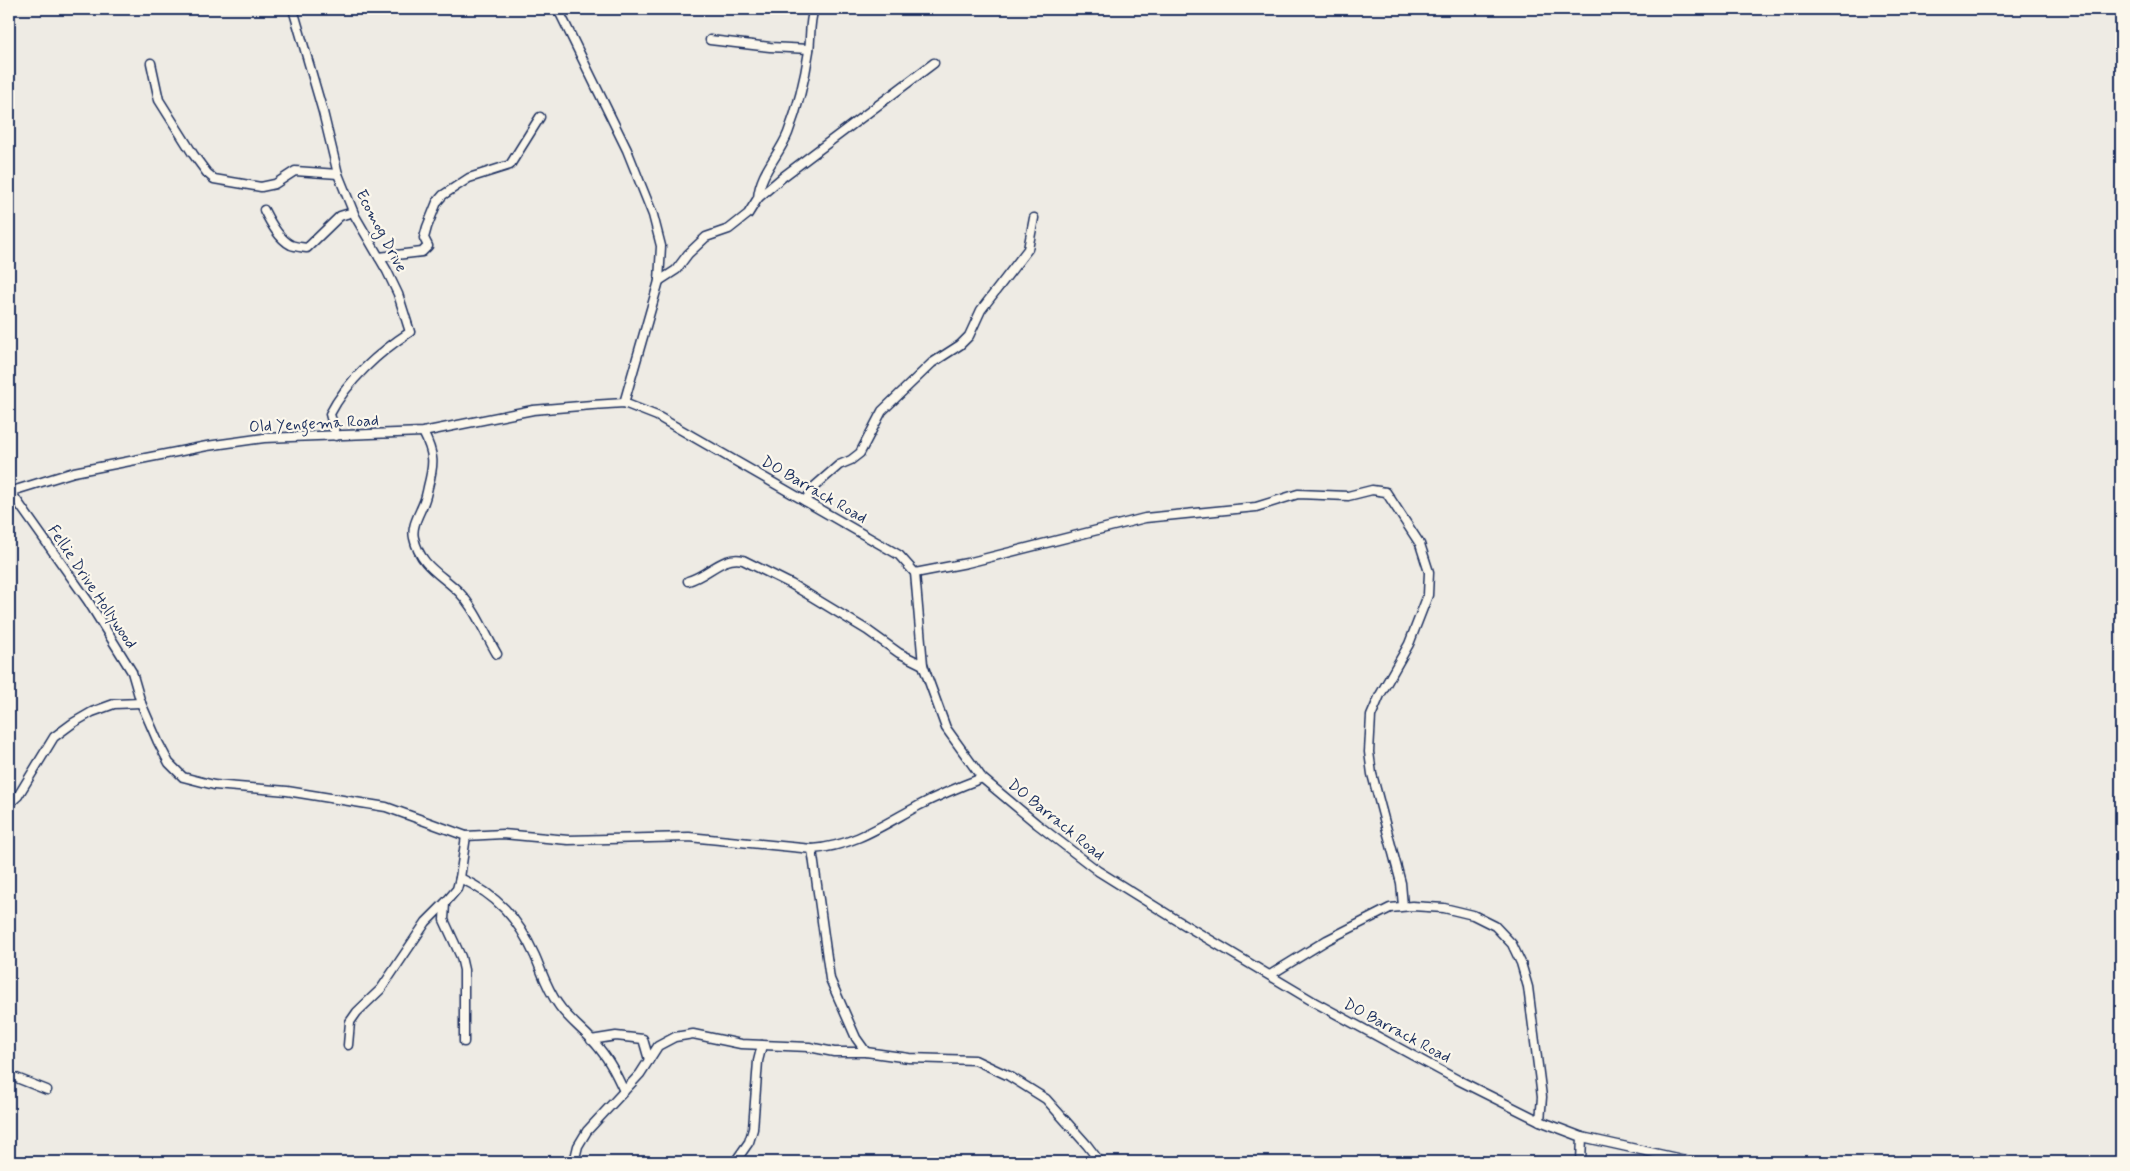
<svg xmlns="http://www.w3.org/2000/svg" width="2130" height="1171" viewBox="0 0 2130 1171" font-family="Mynerve,sans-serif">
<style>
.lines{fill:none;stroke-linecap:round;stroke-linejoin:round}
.minor-casing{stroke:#1b2f5e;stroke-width:11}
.minor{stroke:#fbf7ec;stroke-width:8}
.labels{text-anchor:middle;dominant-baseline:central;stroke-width:4.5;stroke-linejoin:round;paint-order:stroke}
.street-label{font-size:16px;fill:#1b2f5e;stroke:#fbf7ec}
</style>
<rect width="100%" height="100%" fill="#eeebe4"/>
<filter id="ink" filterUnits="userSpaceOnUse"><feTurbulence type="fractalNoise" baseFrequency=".02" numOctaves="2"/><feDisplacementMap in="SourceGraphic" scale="10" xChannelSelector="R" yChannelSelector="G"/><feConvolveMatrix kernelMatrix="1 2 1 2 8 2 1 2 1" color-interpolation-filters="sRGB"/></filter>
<g filter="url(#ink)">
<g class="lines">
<g class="minor-casing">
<g id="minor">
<path d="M293 9 323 112 338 174 355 216 387 271 398 294 410 332C379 352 347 381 330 414L336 436"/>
<path d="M558 9 627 150 653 215 661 246 659 281 624 403"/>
<path d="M710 40 770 47 809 49"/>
<path d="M151 63 159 100 193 154 207 173 214 179 261 187 275 184 295 171 338 174"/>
<path d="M758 198C760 172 779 156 788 133 798 107 805 78 809 51 811 36 809 22 814 9"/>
<path d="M264 210C270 222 279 239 291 245 296 247 302 247 307 248L340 216 353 212"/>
<path d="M379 257 422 252 428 246 424 238 427 227 437 202 443 195 469 178 510 165 540 117"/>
<path d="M659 281 676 270 688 254 706 237 729 229 748 214 758 198 784 176 934 63"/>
<path d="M423 432C435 455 434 464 428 487 427 492 426 497 424 502 420 513 411 526 414 538 420 566 441 574 459 592 476 610 485 634 497 654"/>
<path d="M10 491 88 601 132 672 141 703 158 742 169 763 183 777 214 785 287 791 386 807 466 836 503 834 568 840 689 837 812 849C854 846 883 825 918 806 939 795 961 786 982 778"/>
<path d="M9 492 74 472 207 446 264 438 423 432 533 410 592 405 624 403 657 416 899 555 915 573 923 665 946 728 982 778 1037 824 1098 871 1175 919 1314 1002 1458 1080 1540 1121 1582 1137 1581 1162"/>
<path d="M805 501 815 486 839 465 851 460 860 453 882 411 932 363 960 345 969 336 981 310 1028 249 1034 218"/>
<path d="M915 573 967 563 1145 518 1256 507 1298 494 1348 496 1372 490 1386 492 1420 544 1429 572 1428 595 1409 644 1380 695 1371 716 1369 752 1372 774 1401 883 1403 906"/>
<path d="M688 581C708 576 722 555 743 560L791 584 867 630 899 653 923 665"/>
<path d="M9 804 18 796 54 737 73 723 92 712 114 704 141 703"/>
<path d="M812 849 830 979 856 1038 866 1052"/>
<path d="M460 878C497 895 518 918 535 956 542 972 547 989 558 1004 569 1021 587 1032 599 1048 610 1061 617 1076 624 1091"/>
<path d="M1270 975 1327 940 1390 908 1412 906 1444 908 1473 915 1495 926 1512 944 1521 963 1528 987 1542 1097 1540 1121"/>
<path d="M591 1040 616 1036 643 1039 649 1060"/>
<path d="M464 1042V970L461 957 444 920 445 903 457 889 460 878 466 836"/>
<path d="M348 1045 350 1022 357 1012 381 989 426 922 445 903"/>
<path d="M9 1075 47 1090"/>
<path d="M1582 1137 1695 1162"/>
<path d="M574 1162 578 1146 587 1131 640 1074 658 1046 675 1037 693 1034 741 1044 809 1047 834 1052H866L909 1058 975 1060 1009 1076 1046 1099 1087 1145 1100 1162"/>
<path d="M735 1162 749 1142 753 1129 758 1061 762 1045"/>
</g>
</g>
<use href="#minor" class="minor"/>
</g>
</g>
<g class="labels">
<g class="street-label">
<text transform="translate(381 231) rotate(62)">Ecomog Drive</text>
<text transform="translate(314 424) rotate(-3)">Old Yengema Road</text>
<text transform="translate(814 490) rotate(30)">DO Barrack Road</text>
<text transform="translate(92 587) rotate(56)">Fellie Drive Hollywood</text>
<text transform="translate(1056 820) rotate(39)">DO Barrack Road</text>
<text transform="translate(1397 1031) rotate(28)">DO Barrack Road</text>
</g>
</g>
<rect width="2130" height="1171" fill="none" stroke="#fbf7ec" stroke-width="30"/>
<rect x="15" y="15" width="2100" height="1141" fill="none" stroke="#1b2f5e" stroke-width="2" filter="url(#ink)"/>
</svg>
